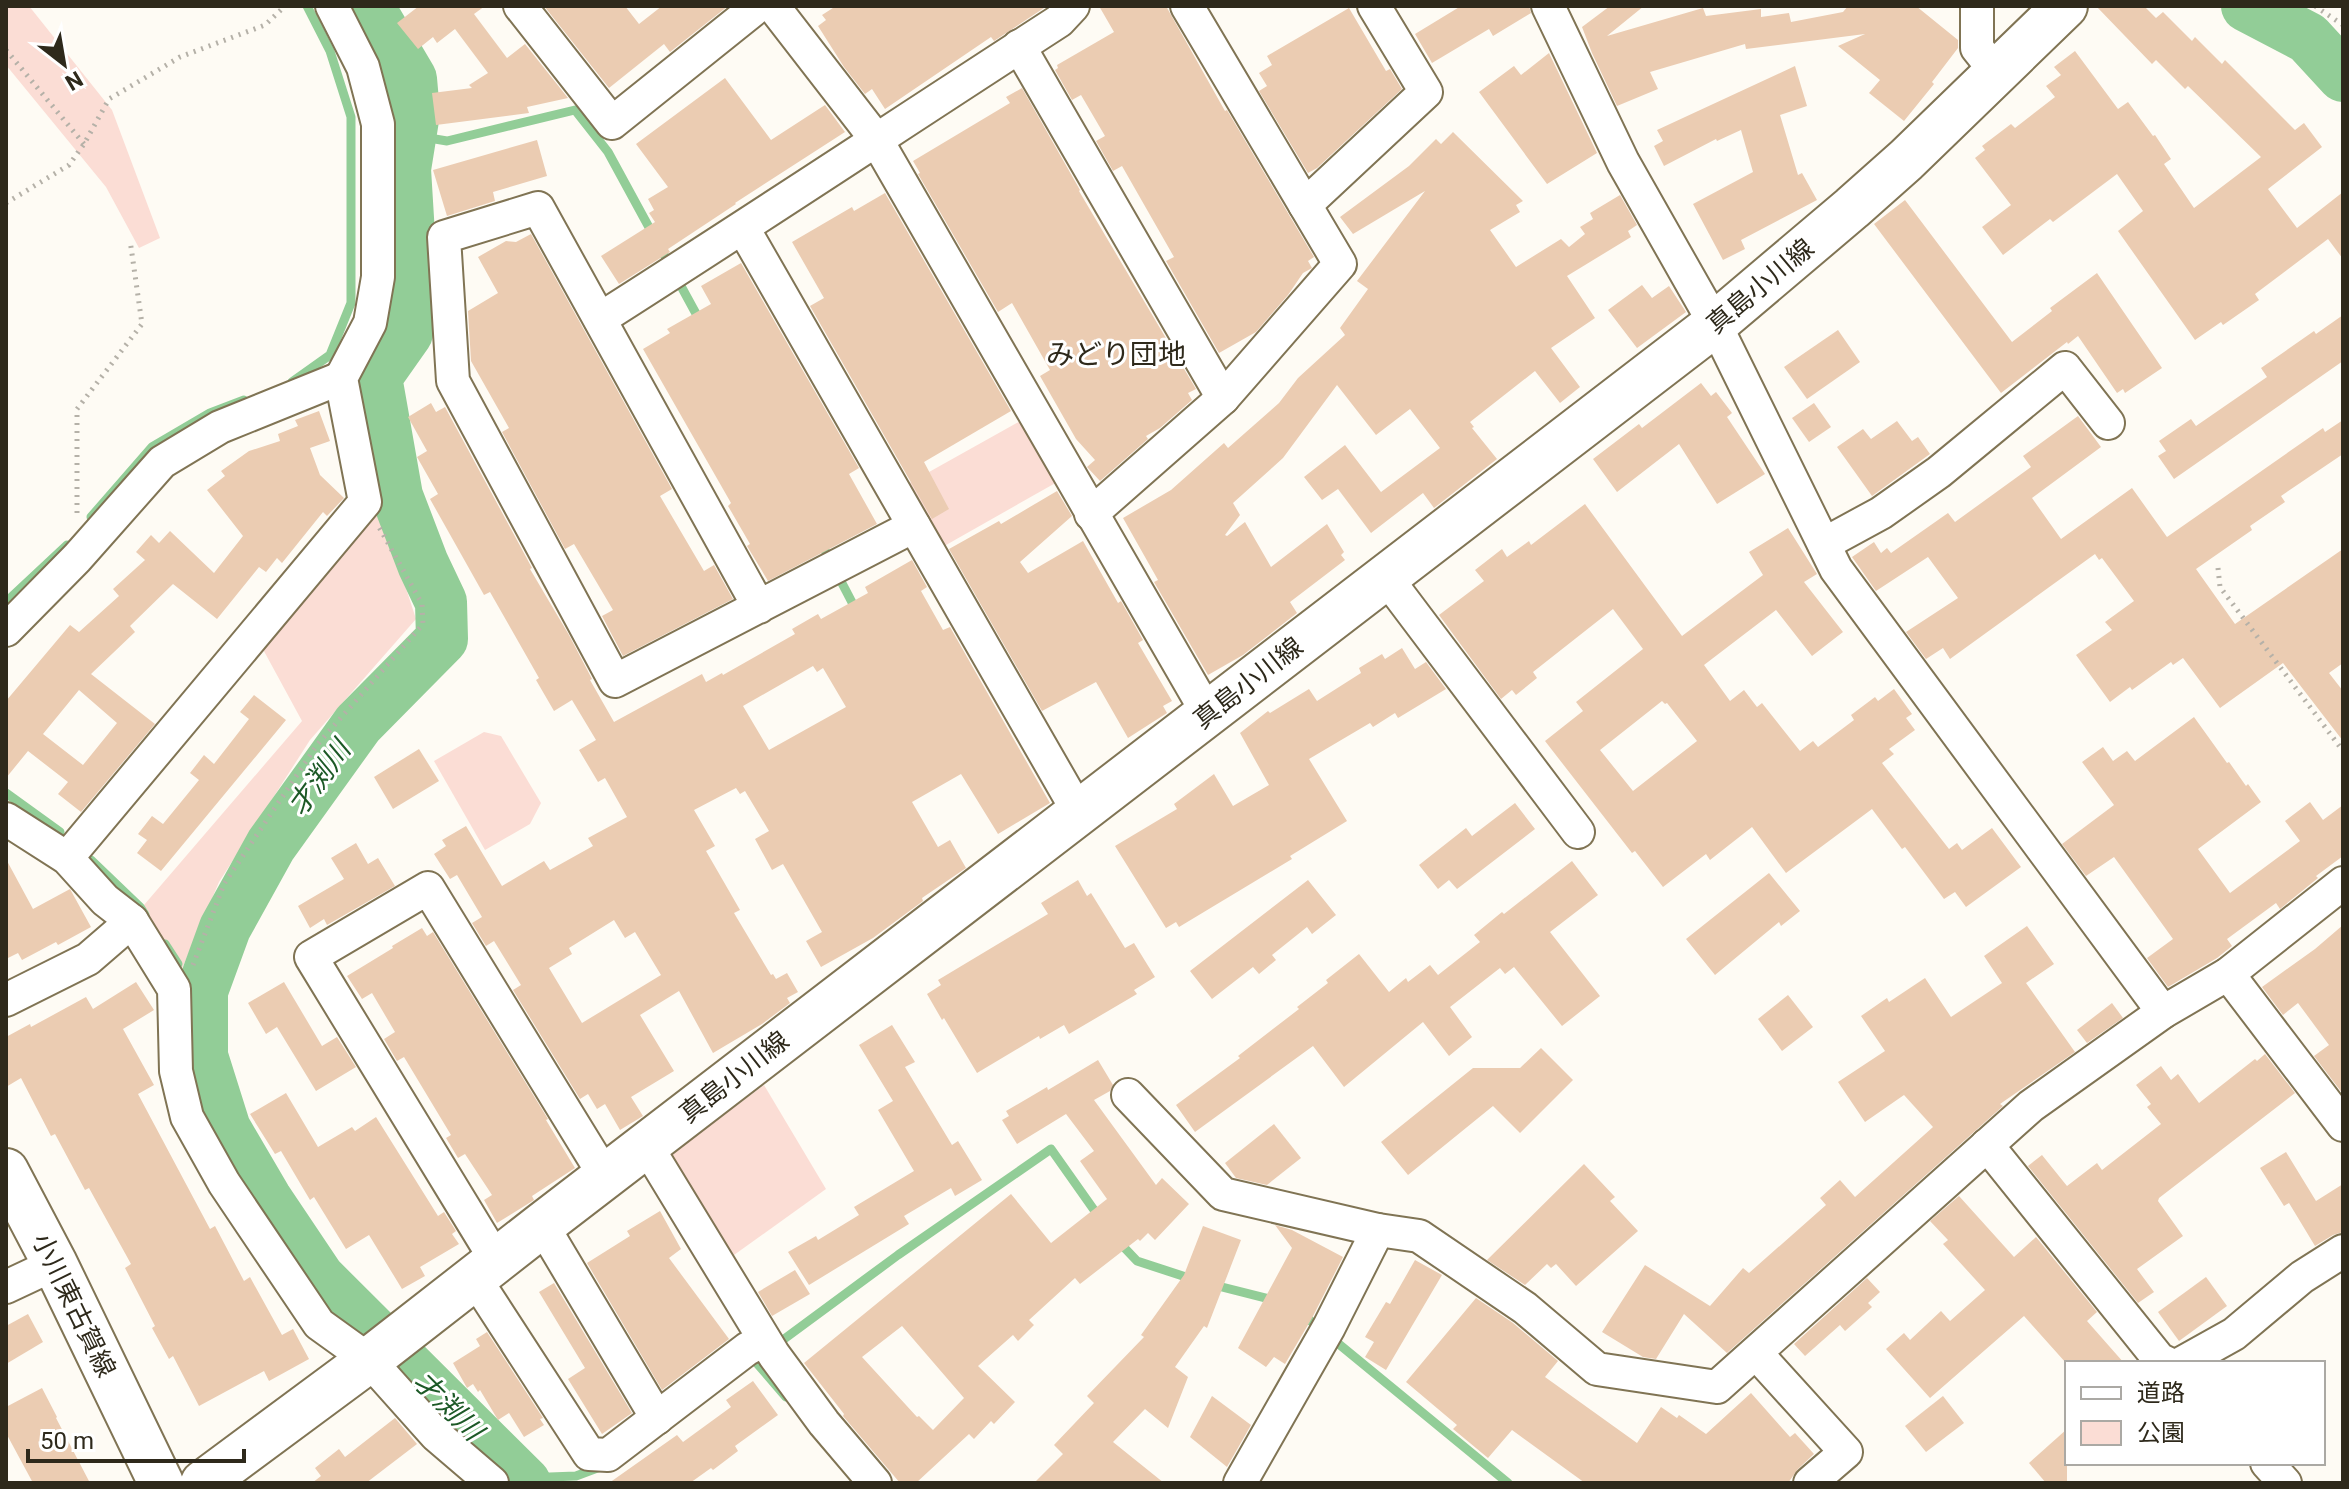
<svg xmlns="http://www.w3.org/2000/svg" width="2349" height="1489" viewBox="0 0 2349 1489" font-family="Roboto,'Noto Sans JP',sans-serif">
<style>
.green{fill:#fbddd5}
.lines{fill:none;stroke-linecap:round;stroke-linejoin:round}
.stream{stroke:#92cd97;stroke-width:9}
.river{stroke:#92cd97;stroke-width:52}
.building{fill:#ebccb2;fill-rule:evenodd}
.street-casing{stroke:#807454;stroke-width:36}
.secondary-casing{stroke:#807454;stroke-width:48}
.path{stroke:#b5b1a8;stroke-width:5;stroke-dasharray:2 6;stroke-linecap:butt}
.street{stroke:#fff;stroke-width:32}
.secondary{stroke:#fff;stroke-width:44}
.labels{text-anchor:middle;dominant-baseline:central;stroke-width:6;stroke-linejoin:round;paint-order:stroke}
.street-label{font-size:26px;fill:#2e291b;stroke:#fff}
.neighbourhood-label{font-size:28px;fill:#2e291b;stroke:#fff}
.water-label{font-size:28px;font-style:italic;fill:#1c5926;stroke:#fff}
</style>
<rect width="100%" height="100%" fill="#fefbf4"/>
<g class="green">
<path d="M6 6H29L112 110 160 238 139 248 106 187 6 65Z"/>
<path d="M1024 419 1059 481 939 549 904 486Z"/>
<path d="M377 499 416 619 310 740 219 882 178 978 138 912 302 721 259 642Z"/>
<path d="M484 732 501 736 541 803 530 824 485 850 434 761Z"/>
<path d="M764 1085 826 1189 727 1260 665 1159Z"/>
</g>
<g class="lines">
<g class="stream">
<path d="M411 135 447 141 575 110 608 152 700 321"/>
<path d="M292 382 330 355 351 303V117L330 51 307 6"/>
<path d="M91 517 152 447 210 413 244 400"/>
<path d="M820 541 856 610"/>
<path d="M6 602 67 545"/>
<path d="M6 793 60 832"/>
<path d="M91 860 140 907 145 915"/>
<path d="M165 944 178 964"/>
<path d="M1118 1241 1137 1261 1192 1279"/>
<path d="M1214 1285 1273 1300"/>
<path d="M1301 1313 1508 1483"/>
<path d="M776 1345 898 1255 1051 1149 1099 1217"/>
<path d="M755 1361 786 1397"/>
<path d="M523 1478 576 1476 600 1467"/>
</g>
<g class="river">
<path d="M368 6 411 79 414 113 405 169 413 300 407 333 376 377 397 496 423 564 441 602 442 639 358 724 271 845 225 928 202 991V1056L225 1129 266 1199 319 1278 525 1483"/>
<path d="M2247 6 2308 38 2343 76"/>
</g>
</g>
<g class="building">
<path d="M419 6H485L474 14 507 58 525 44 568 98 527 107 529 113 436 125 432 93 472 88 469 85 488 73 455 29 437 43 433 37 418 49 397 23Z"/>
<path d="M544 6H625L639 24 662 6H728L670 52 664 44 609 88Z"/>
<path d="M836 6H1047L994 41 991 37 885 109 872 89 865 94 844 67 818 26 826 20 822 15Z"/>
<path d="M1099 6H1166L1225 111 1227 110 1314 257 1308 261 1312 268 1303 273 1288 295 1256 332 1219 353 1166 261 1174 257 1122 166 1113 171 1096 141 1105 136 1081 95 1072 100 1055 70 1058 68 1057 65 1114 32Z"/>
<path d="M1461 6H1529L1531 13 1493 36 1489 29 1432 63 1415 34Z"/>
<path d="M1610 6H1644L1607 36 1703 8 1706 16 1761 9V17L1789 13 1791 22 1843 12 1848 6H1916L1958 40V48L1932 82 1934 84 1904 121 1869 93 1880 80 1838 46 1865 34 1746 49 1745 44 1650 72 1658 89 1617 106 1592 53 1582 27Z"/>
<path d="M2096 6H2144L2156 18 2163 12 2192 41 2195 37 2222 64 2225 60 2295 130 2304 123 2322 147 2268 189 2297 228 2343 192V259L2328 239 2255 294 2259 300 2223 325 2221 322 2195 340 2118 231 2143 211 2117 174 2053 222 2050 219 2003 255 1982 227 2011 205 1975 158 1985 150 1982 146 2011 124 2015 128 2055 97 2046 86 2061 75 2054 67 2075 51 2118 109 2128 102 2153 136 2155 135 2171 159 2164 164 2194 208 2261 157 2188 86 2185 89 2156 60 2152 64Z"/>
<path d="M1349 8 1386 71 1390 69 1402 89 1317 168 1308 173 1259 91 1267 86 1259 73 1272 65 1267 56Z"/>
<path d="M1549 53 1597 153 1547 184 1479 92 1514 66 1521 75Z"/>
<path d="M1795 66 1807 106 1780 115 1798 175 1802 173 1817 200 1741 240 1745 249 1723 260 1693 204 1753 172 1741 130 1717 141 1716 139 1664 166 1654 146 1663 141 1657 130Z"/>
<path d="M725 78 771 140 825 105 845 132 735 203 736 204 668 249 670 252 619 284 601 256 655 222 649 213 654 210 648 199 668 187 636 144Z"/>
<path d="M1022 88 1080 190 1079 191 1196 389 1188 393 1192 400 1160 428 1146 436 1148 439 1100 481 1087 467 1095 460 1076 439 1040 376 1050 370 1012 303 998 312 918 174 920 173 913 161 1010 103 1006 97Z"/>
<path d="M1453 132 1523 201 1516 205 1520 212 1490 230 1516 267 1561 239 1569 247 1585 234 1580 227 1593 219 1590 213 1620 195 1637 225 1628 231 1631 237 1567 276 1595 318 1551 348 1580 387 1560 403 1535 371 1470 422 1474 427 1472 428 1497 459 1434 508 1423 493 1371 533 1338 489 1322 500 1304 477 1345 445 1381 492 1440 448 1410 409 1376 435 1337 385 1283 458 1233 503 1240 515 1225 535 1227 536 1245 522 1271 567 1327 524 1344 552 1341 555 1345 560 1290 602 1297 613 1243 655 1208 675 1154 582 1158 580 1123 518 1171 490 1224 443 1228 448 1279 403 1298 378 1345 335 1340 328 1368 289 1357 281 1425 191 1353 234 1340 217 1409 166 1436 139 1441 144Z"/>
<path d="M537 140 547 176 493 192 495 201 447 216 433 170Z"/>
<path d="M885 193 1011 411 924 462 949 509 932 519 810 306 824 298 792 242 852 207 854 211Z"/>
<path d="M1905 200 2012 342 2052 311 2050 308 2097 273 2162 368 2125 393 2123 389 2117 393 2078 336 2068 344 2067 342 2001 393 1874 224Z"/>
<path d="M531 234 672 489 660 496 704 571 714 565 733 599 623 656 602 616 613 610 574 544 565 549 502 432 509 428 471 361 468 311 498 293 478 257 506 241 516 242Z"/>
<path d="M741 263 859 468 849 474 877 524 768 581 747 546 750 544 728 506 731 503 643 349 670 333 667 329 711 304 701 286Z"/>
<path d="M1642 285 1652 298 1669 286 1686 312 1637 348 1608 310Z"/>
<path d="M2343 315V361L2174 479 2158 456 2166 451 2159 441 2191 419 2196 426 2267 377 2261 368 2314 331 2316 334Z"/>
<path d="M1838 330 1860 362 1807 399 1784 367Z"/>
<path d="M1701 383 1711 396 1716 392 1732 413 1727 417 1765 474 1717 504 1679 444 1617 492 1593 459 1639 424 1642 428Z"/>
<path d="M431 403 436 412 445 407 532 568 530 569 569 635 592 679 590 680 614 722 702 674 706 682 722 673 723 675 795 634 792 629 818 614 821 619 868 593 865 587 912 560 927 587 921 591 943 630 950 627 1050 803 998 834 961 774 912 802 938 847 950 840 966 868 922 898 923 901 873 938 821 967 806 941 822 932 783 864 772 870 755 839 769 831 745 791 740 794 736 788 694 810 715 846 706 851 740 910 734 913 771 975 773 974 776 979 787 973 798 992 787 998 790 1003 762 1024 713 1053 679 991 640 1015 674 1071 631 1097 643 1116 620 1130 605 1104 597 1109 588 1094 580 1099 513 990 521 985 494 941 486 946 472 923 482 917 457 875 450 879 434 854 446 846 442 840 466 826 502 886 544 861 550 870 593 846 588 838 627 817 605 778 598 782 579 750 596 740 572 700 554 711 536 680 539 678 490 592 484 595 430 499 438 494 417 457 427 451 408 417ZM813 666 817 672 823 668 846 707 769 750 743 706ZM614 920 625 938 635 932 661 975 582 1023 549 968 572 954 569 948Z"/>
<path d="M1814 403 1831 427 1809 442 1792 418Z"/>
<path d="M319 411 330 441 310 448 320 475 344 498 327 516 323 512 282 563 277 558 266 572 259 567 217 619 173 584 130 626 135 632 91 674 155 724 81 812 58 794 68 782 28 751 6 778V701L70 625 79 632 119 596 113 589 145 560 136 552 151 535 159 543 170 531 214 573 243 536 207 490 225 476 221 471 249 451 280 441 278 434 298 426 295 420ZM79 690 117 723 83 765 43 734Z"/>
<path d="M2078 416 2101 447 2032 498 2061 539 2132 488 2167 537 2323 428 2325 432 2343 420V454L2281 496 2285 502 2250 526 2252 530 2196 569 2235 624 2343 549V663L2329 673 2343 691V741L2283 663 2220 708 2183 658 2173 665 2171 662 2132 690 2130 687 2110 702 2076 655 2112 630 2105 622 2134 601 2102 558 2099 560 2095 554 1950 659 1943 648 1926 659 1906 632 1958 598 1928 557 1876 591 1852 557 1874 542 1881 553 1887 548 1891 553 1948 513 1955 522 2031 467 2023 456Z"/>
<path d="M1897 421 1912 441 1918 437 1930 454 1872 496 1837 447 1863 429 1871 439Z"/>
<path d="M1057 491 1072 516 1020 562 1028 573 1083 541 1118 603 1121 601 1143 640 1138 643 1172 701 1163 706 1167 713 1128 738 1096 682 1042 711 949 549 999 521 1001 524Z"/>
<path d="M1585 504 1682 636 1763 575 1749 552 1788 528 1817 574 1804 582 1843 632 1812 656 1776 610 1704 665 1730 701 1744 690 1757 707 1762 703 1800 751 1813 741 1818 747 1854 720 1851 715 1875 697 1878 701 1894 689 1912 714 1906 718 1915 730 1889 749 1894 754 1882 763 1949 849 1957 843 1962 850 1992 828 2021 867 1966 907 1955 892 1944 899 1905 847 1902 849 1872 809 1786 873 1752 827 1710 860 1706 854 1663 887 1635 851 1632 853 1545 741 1583 711 1576 702 1643 649 1613 609 1533 672 1537 678 1516 695 1512 690 1501 699 1439 615 1484 581 1475 570 1502 549 1507 557 1529 541 1531 545ZM1662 701 1665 704 1667 703 1697 741 1633 791 1600 750Z"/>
<path d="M1402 648 1415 669 1426 662 1446 689 1398 718 1395 713 1373 727 1370 723 1309 759 1347 821 1290 856 1292 859 1179 927 1176 922 1166 928 1115 846 1177 809 1174 804 1214 774 1233 806 1269 785 1240 733 1268 711 1270 713 1309 689 1317 701 1361 673 1359 668 1382 654 1385 659Z"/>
<path d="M254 695 286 720 161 871 137 853 147 840 138 834 152 816 163 824 199 780 190 773 204 755 214 764 249 719 240 712Z"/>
<path d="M2194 717 2227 763 2229 762 2246 786 2248 784 2261 802 2198 849 2230 893 2300 841 2285 821 2310 802 2323 820 2343 805V856L2316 876 2318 878 2280 909 2276 903 2227 939 2232 946 2217 958 2168 987 2147 958 2173 939 2114 857 2086 876 2062 844 2114 805 2082 762 2103 747 2113 761 2127 751 2135 761Z"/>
<path d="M419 749 439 781 393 809 374 777Z"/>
<path d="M1515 803 1535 829 1457 889 1449 880 1438 889 1419 865 1466 828 1472 836Z"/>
<path d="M356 843 368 864 378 858 395 886 327 925 324 919 310 928 298 906 344 879 331 858Z"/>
<path d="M6 859 33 909 70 889 91 927 58 945 56 942 22 960 18 953 6 959Z"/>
<path d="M1572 861 1598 895 1550 932 1600 996 1562 1026 1514 967 1505 974 1500 968 1450 1007 1472 1037 1449 1056 1423 1022 1344 1087 1313 1046 1195 1132 1176 1105 1240 1058 1238 1056 1299 1009 1297 1007 1328 983 1326 980 1359 954 1389 992 1406 978 1408 982 1430 965 1438 975 1480 942 1474 935 1502 912 1504 914Z"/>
<path d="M1769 873 1800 911 1781 926 1779 922 1715 975 1686 939Z"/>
<path d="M1078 880 1087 896 1091 893 1125 948 1134 943 1155 977 1134 990 1137 994 1069 1034 1064 1025 1040 1039 1039 1036 977 1073 944 1018 942 1020 927 994 941 985 938 980 1048 914 1041 903Z"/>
<path d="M1308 880 1336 915 1312 934 1307 927 1272 955 1276 960 1259 974 1253 967 1212 999 1190 971Z"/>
<path d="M2343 925V1094L2314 1056 2329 1045 2298 1003 2283 1015 2262 987 2315 949Z"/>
<path d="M2027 926 2054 964 2026 983 2075 1052 2000 1104 2003 1106 1727 1353 1684 1314 1656 1359 1643 1357 1602 1332 1645 1265 1710 1306 1743 1268 1749 1273 1826 1205 1820 1198 1840 1180 1855 1197 1933 1127 1904 1095 1865 1122 1838 1082 1885 1051 1861 1016 1887 998 1889 1002 1925 978 1951 1017 2002 983 1984 956Z"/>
<path d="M422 928 427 936 433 932 548 1119 546 1120 575 1168 532 1196 534 1200 497 1223 484 1200 492 1195 465 1154 458 1158 446 1138 451 1135 404 1057 397 1061 384 1039 395 1032 372 993 362 999 347 976 393 948 392 946Z"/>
<path d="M136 982 154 1010 123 1029 154 1085 138 1094 210 1229 215 1226 244 1281 250 1277 282 1335 293 1329 309 1359 269 1381 264 1371 199 1406 173 1356 169 1359 152 1328 155 1326 125 1268 131 1264 89 1188 85 1190 55 1134 51 1136 21 1078 6 1087V1037L30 1024 31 1027 86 997 93 1009Z"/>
<path d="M284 982 322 1046 337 1037 356 1067 316 1091 277 1027 266 1034 248 1003Z"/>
<path d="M1788 995 1813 1027 1782 1051 1758 1019Z"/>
<path d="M2112 1003 2123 1018 2087 1043 2077 1030Z"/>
<path d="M892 1025 915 1062 905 1067 952 1145 958 1141 982 1180 955 1196 951 1188 904 1216 909 1224 809 1285 788 1252 816 1236 818 1240 859 1215 854 1207 914 1171 878 1110 893 1101 859 1045Z"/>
<path d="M1541 1048 1573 1080 1520 1133 1493 1106 1408 1175 1381 1142 1473 1068H1520Z"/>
<path d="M2265 1054 2295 1093 2159 1198 2158 1201 2183 1236 2137 1269 2154 1292 2138 1303 2028 1166 2042 1155 2067 1186 2097 1163 2102 1170 2161 1124 2147 1107 2151 1104 2136 1085 2161 1066 2171 1080 2178 1074 2199 1103 2255 1059 2257 1061Z"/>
<path d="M1098 1060 1113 1085 1110 1091 1094 1100 1156 1185 1162 1178 1189 1204 1155 1240 1148 1233 1140 1241 1138 1239 1080 1284 1075 1278 1029 1320 1034 1325 1018 1341 1013 1335 978 1366 1015 1402 994 1424 991 1421 974 1439 969 1434 916 1483H900L843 1416 844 1414 804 1363 1011 1194 1051 1243 1107 1199 1080 1161 1094 1151 1066 1114 1017 1144 1002 1120 1009 1116 1006 1111 1047 1087 1048 1090ZM902 1326 964 1398 933 1430 919 1416 917 1417 862 1357Z"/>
<path d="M286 1093 318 1147 352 1127 355 1131 376 1117 438 1216 444 1212 456 1231 452 1234 459 1244 420 1267 425 1276 402 1289 369 1235 346 1249 314 1197 310 1200 281 1151 275 1154 250 1114Z"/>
<path d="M1274 1124 1301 1158 1267 1185 1236 1178 1225 1163Z"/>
<path d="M2286 1152 2316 1201 2343 1184V1232L2333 1235 2315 1246 2289 1203 2284 1206 2260 1168Z"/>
<path d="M1584 1164 1615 1197 1610 1201 1638 1231 1576 1286 1556 1264 1551 1268 1547 1264 1525 1285 1487 1260Z"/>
<path d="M1959 1196 2014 1257 2036 1237 2097 1312 2087 1321 2124 1363H2066L2024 1316 1930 1398 1886 1349 1904 1333 1910 1340 1941 1311 1950 1321 1985 1290 1943 1244 1948 1240 1930 1221Z"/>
<path d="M660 1211 681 1249 669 1258 729 1339 662 1390 587 1263 630 1236 627 1231Z"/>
<path d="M1275 1225 1292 1230 1343 1257 1312 1318 1285 1364 1274 1357 1266 1367 1238 1348 1292 1248Z"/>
<path d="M1203 1226 1241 1240 1207 1328 1204 1326 1175 1367 1188 1377 1168 1428 1145 1409 1113 1442 1164 1483H1034L1063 1454 1054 1445 1094 1403 1087 1396 1144 1337 1141 1335 1184 1275Z"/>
<path d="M1415 1260 1442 1275 1386 1370 1365 1357 1374 1342 1365 1337 1386 1302 1390 1304Z"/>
<path d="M795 1270 810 1294 772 1316 758 1292Z"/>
<path d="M2206 1277 2227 1306 2179 1341 2158 1312Z"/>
<path d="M1867 1278 1880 1292 1868 1303 1872 1307 1845 1331 1840 1325 1805 1356 1794 1344Z"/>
<path d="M554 1283 632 1413 602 1434 568 1379 585 1368 539 1292Z"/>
<path d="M1476 1298 1513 1323 1558 1361 1545 1377 1637 1443 1661 1407 1677 1418 1679 1415 1706 1434 1751 1393 1790 1437 1795 1433 1814 1454 1798 1469 1788 1483H1585L1512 1430 1488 1458 1453 1429 1457 1425 1406 1382Z"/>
<path d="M28 1314 43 1342 6 1364V1326Z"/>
<path d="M487 1332 543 1418 540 1419 544 1425 524 1437 509 1413 498 1420 480 1390 478 1392 473 1384 467 1388 453 1363 480 1346 476 1339Z"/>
<path d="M753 1381 778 1415 735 1446 738 1451 713 1470 711 1468 690 1483H609L677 1435 683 1442 731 1407 726 1400Z"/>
<path d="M42 1388 57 1417 56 1418 90 1483H33L6 1433V1407Z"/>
<path d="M1212 1396 1251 1425 1227 1467 1190 1437Z"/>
<path d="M1943 1396 1964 1423 1926 1452 1905 1426Z"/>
<path d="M395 1418 417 1444 366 1483H312L321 1476 315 1468 339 1449 345 1457Z"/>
<path d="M2067 1429V1483H2046L2029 1463Z"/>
</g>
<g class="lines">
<g class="street-casing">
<g id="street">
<path d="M520 6 612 123 758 6"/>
<path d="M773 6 876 139 1208 714"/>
<path d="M1548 6 1623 162 1715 324 1836 569 2163 1012"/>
<path d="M1977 6V48L1997 73"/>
<path d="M1019 46 1223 398"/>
<path d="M1305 205 1426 92 1374 6"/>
<path d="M743 228 1079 813"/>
<path d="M600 319C754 221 906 120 1059 21L1073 6"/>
<path d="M1091 514 1223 398 1340 264 1187 6"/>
<path d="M1824 544 1881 513 1939 472 2065 368 2108 423"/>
<path d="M1385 576 1578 832"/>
<path d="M759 607 538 208 444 237 453 381 615 681 914 526"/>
<path d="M6 630 77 558 162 462 220 427 341 378"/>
<path d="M6 819 67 858 105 900 132 921 174 989 176 1071 187 1117 224 1183 319 1324 369 1360 436 1435 492 1483"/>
<path d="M67 858 365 502 341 378 370 323 378 277V124L363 67 332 6"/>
<path d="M2228 974 2343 1125"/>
<path d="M6 1000 88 959 132 921"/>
<path d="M1128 1095 1223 1194 1378 1230"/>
<path d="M646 1145 774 1355 824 1423 875 1483"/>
<path d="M1987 1145 2159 1359 2167 1363"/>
<path d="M542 1225 657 1418"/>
<path d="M496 1260 311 957 428 888 605 1176"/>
<path d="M474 1277 589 1454 608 1455 747 1349 764 1340"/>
<path d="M6 1287 55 1264"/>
<path d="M1756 1353 1846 1452 1810 1483"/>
<path d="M2182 1363 2234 1334 2302 1277 2343 1251"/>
<path d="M2267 1463 2285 1483"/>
<path d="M1240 1483 1329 1327 1378 1230 1419 1236 1525 1308 1597 1369 1717 1387 2031 1106 2163 1012 2228 974 2343 883"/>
</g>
</g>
<g class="secondary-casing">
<g id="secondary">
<path d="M6 1171 55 1264 161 1483"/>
<path d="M203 1483 369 1360 542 1225 1715 324 1852 208 1906 160 2065 6"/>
</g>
</g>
<g class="path">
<path d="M2315 6 2343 25"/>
<path d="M6 50 84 144"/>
<path d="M6 203 69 165 84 144 109 99 180 57 265 25 285 6"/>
<path d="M77 513V409L142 324 130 240"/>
<path d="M2218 568 2220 587 2343 751"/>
<path d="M193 965 224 884 317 745 423 624 422 604 379 527"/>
</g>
<use href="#street" class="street"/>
<use href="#secondary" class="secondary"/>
</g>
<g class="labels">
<g class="street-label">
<text transform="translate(1760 286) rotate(-40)">真島小川線</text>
<text transform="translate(1248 683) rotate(-38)">真島小川線</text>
<text transform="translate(734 1077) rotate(-38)">真島小川線</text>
<text transform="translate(74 1305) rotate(64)">小川東古賀線</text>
</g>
<g class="neighbourhood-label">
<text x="1116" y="354">みどり団地</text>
</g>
<g class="water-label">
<text transform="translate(319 778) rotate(-54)">才渕川</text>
<text transform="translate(448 1406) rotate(45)">才渕川</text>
</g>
</g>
<rect width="2349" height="1489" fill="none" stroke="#2e291b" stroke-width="16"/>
<rect x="2065" y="1361" width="260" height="104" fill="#ffffff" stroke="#aba9a4" stroke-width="2"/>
<rect x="2081" y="1387" width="40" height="12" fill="#ffffff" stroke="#aba9a4" stroke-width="2"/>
<text x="2137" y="1401" font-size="24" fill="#2e291b">道路</text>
<rect x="2081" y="1421" width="40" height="24" fill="#fbddd5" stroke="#aba9a4" stroke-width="2"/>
<text x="2137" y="1441" font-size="24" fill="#2e291b">公園</text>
<g transform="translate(64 64) rotate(149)" stroke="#ffffff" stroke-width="6" paint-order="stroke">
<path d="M0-6L14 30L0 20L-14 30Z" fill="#2e291b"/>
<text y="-12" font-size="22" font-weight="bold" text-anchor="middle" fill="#2e291b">N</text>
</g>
<path d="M28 1449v12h216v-12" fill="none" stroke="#2e291b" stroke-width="4"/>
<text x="40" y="1449" font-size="24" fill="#2e291b" stroke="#ffffff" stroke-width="6" paint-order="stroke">50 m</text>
</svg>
